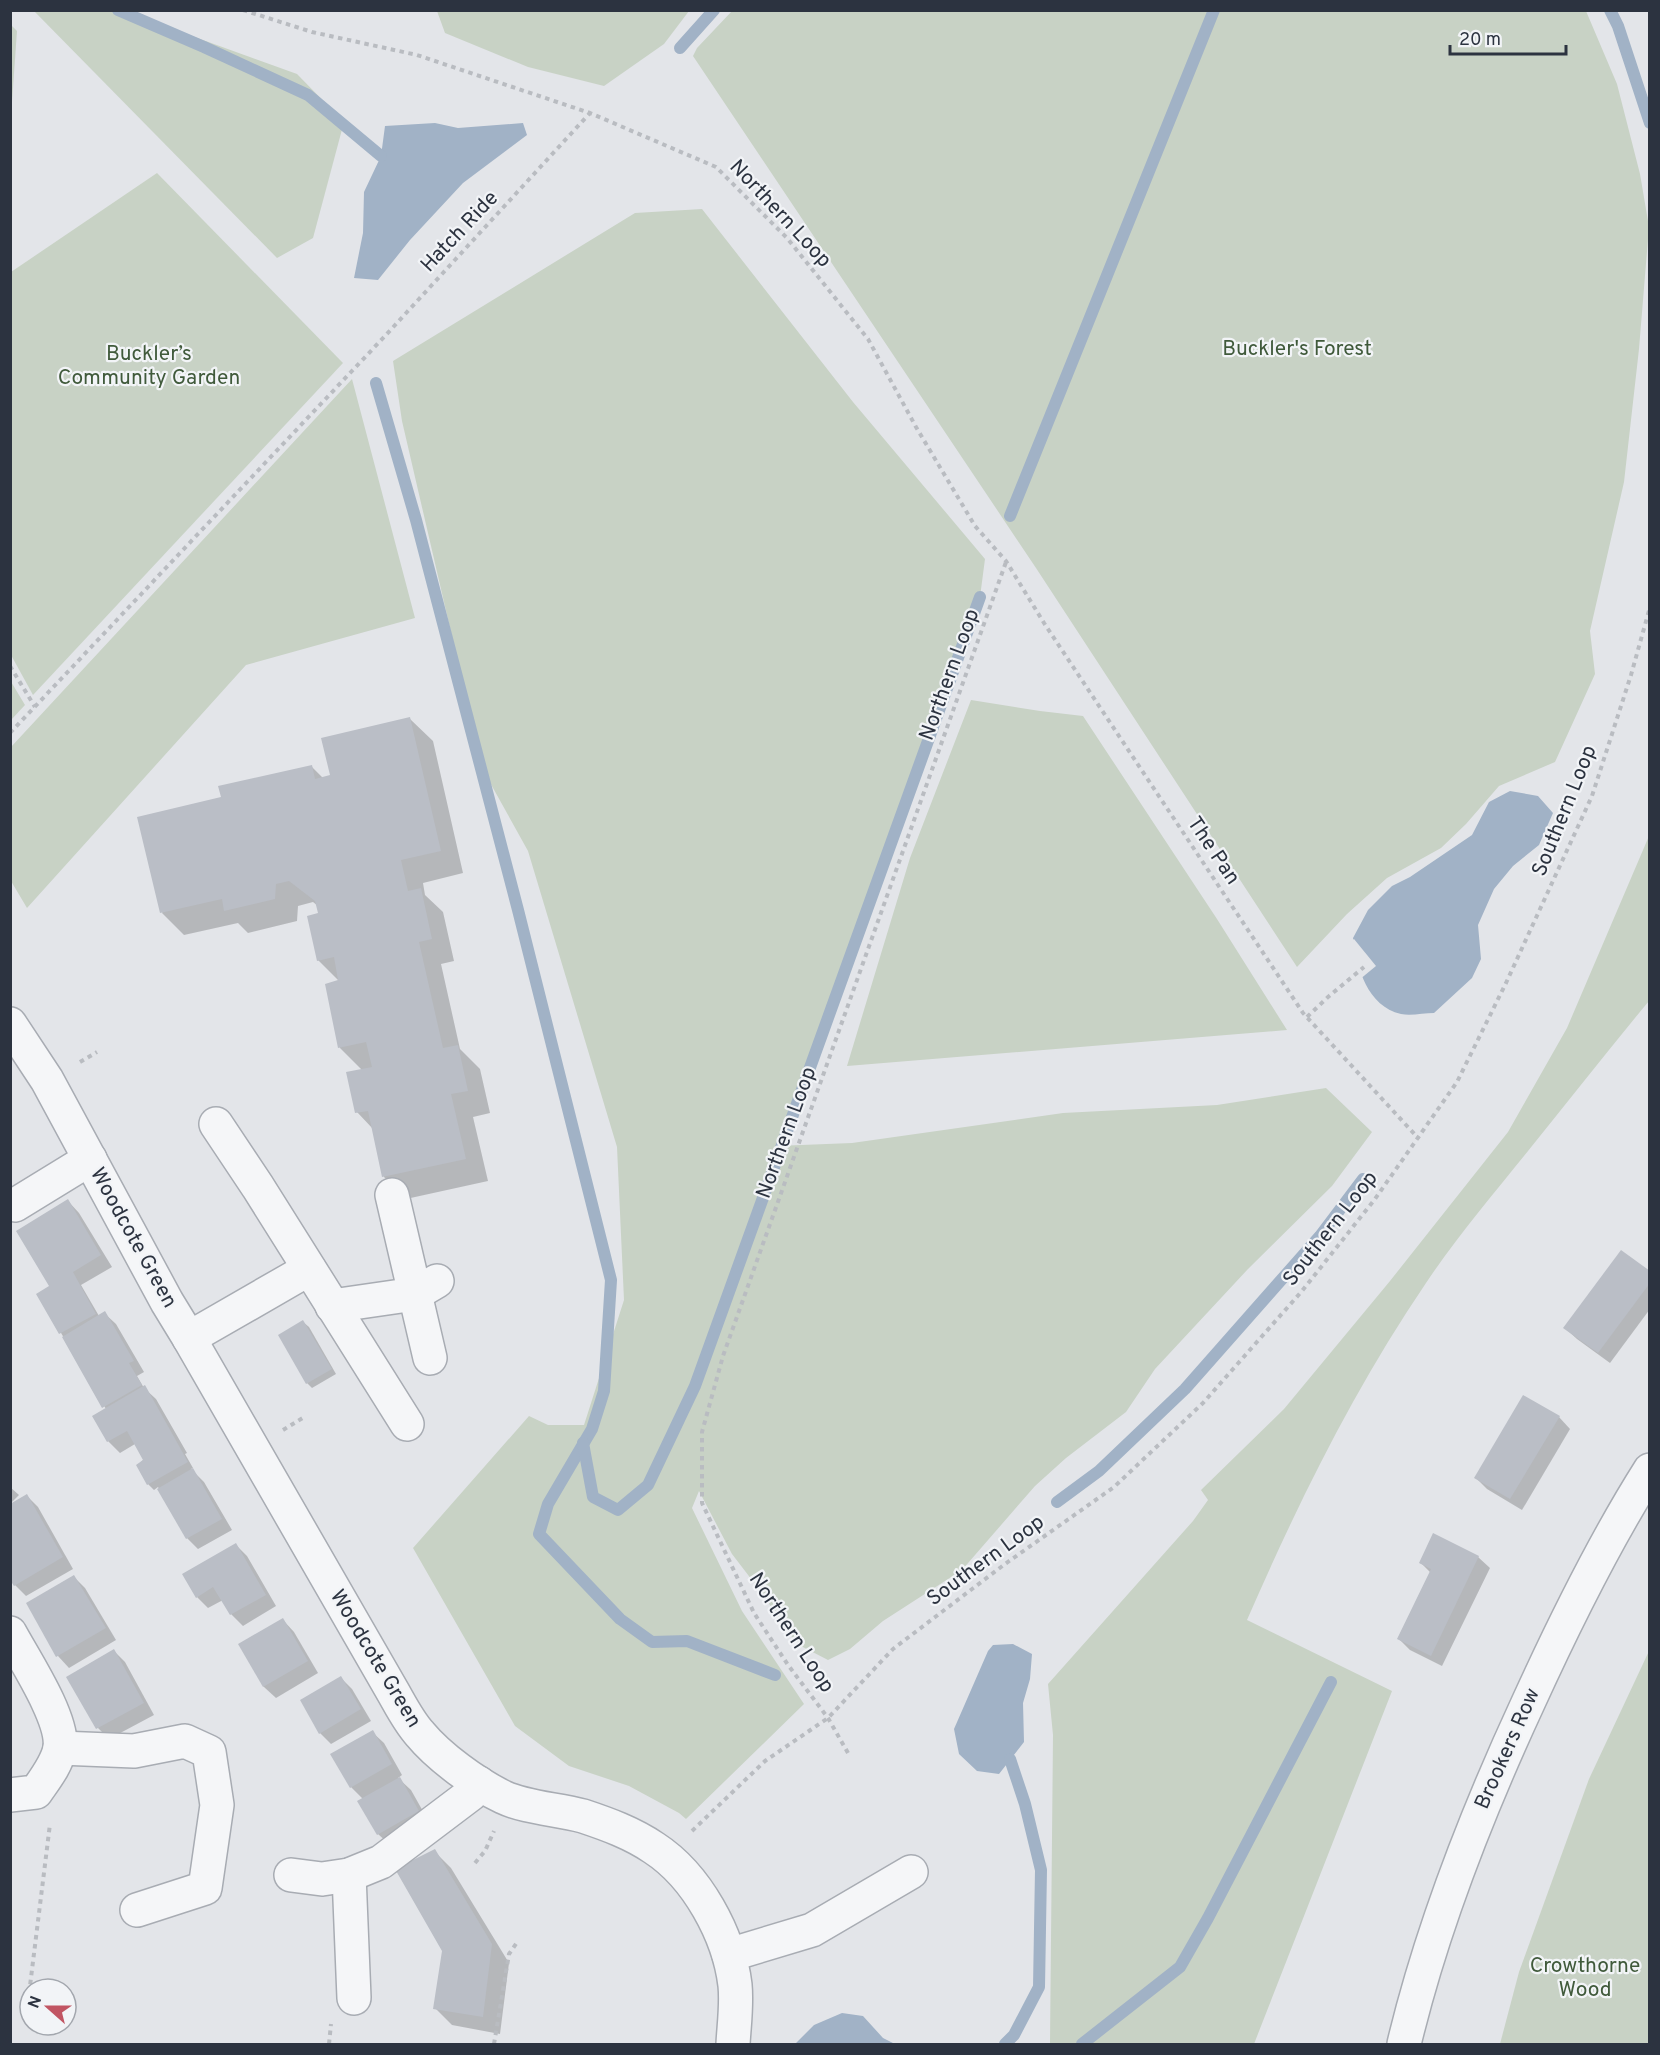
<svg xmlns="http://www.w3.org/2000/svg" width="1660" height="2055" viewBox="0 0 1660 2055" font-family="Overpass,sans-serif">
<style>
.green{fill:#c8d2c5}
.water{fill:#a1b2c6}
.pier{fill:#e3e5e9}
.shadow{fill:#0003}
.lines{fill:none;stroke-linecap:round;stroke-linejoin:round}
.stream{stroke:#a1b2c6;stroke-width:12}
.building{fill:#babec6}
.minor-casing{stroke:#a8acb3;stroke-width:36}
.path{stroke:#b9bcc1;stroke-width:4;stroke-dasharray:4.5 4.5;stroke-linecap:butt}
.minor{stroke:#f5f6f8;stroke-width:33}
.labels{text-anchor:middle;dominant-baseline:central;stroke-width:4.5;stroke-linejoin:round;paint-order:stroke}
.street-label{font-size:21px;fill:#2c3340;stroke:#f2f4f7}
.park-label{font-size:21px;fill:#405a3b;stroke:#f2f4f7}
</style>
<rect width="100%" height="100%" fill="#e3e5e9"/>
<g class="green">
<path d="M34 11H123L297 74 344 122 313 238 277 258Z"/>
<path d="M437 11V10L689 11 664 44 604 86 528 67 445 33Z"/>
<path d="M732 11H1586L1617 84 1640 174 1649 227 1639 349 1624 482 1590 631 1595 674 1555 762 1499 786 1466 824 1441 848 1387 878 1347 914 1297 967 1036 568 693 56 697 48Z"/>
<path d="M11 25 17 31 11 116Z"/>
<path d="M157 173 343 363 33 695 11 655V272Z"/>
<path d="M702 209 853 402 985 559 980 597 776 1146 852 1143 1063 1113 1217 1105 1326 1088 1372 1132 1332 1186 1248 1269 1155 1369 1126 1412 1066 1458 1035 1486 962 1570 883 1621 850 1649 828 1660 799 1645 782 1625 765 1597 732 1554 699 1491 692 1508 742 1611 804 1704 686 1819 679 1813 629 1786 569 1766 515 1726 413 1548 529 1416 548 1425H584L624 1300 617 1147 528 851 483 770 402 421 393 361 635 213Z"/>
<path d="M352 379 415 618 246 665 27 908 11 881V747Z"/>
<path d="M10 680 25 705 11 720H10Z"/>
<path d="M971 700 1040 711 1083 716 1217 919 1287 1030 847 1066 910 858Z"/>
<path d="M1649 836V1001C1609 1049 1571 1098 1532 1146 1496 1191 1458 1235 1426 1283 1354 1389 1298 1503 1247 1620L1392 1691 1254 2044H1050L1053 1735 1048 1684 1193 1521 1208 1500 1201 1490 1284 1409 1390 1281 1508 1132 1567 1028Z"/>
<path d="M1649 1651V2044H1500L1519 1972 1589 1779Z"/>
</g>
<g class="water">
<path d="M435 123 458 128 523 123 527 135 463 183 410 240 378 280 354 278 363 233 364 192 381 156 385 126Z"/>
<path d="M1510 791 1538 796 1553 813 1539 845 1513 866 1494 889 1478 925 1481 959 1472 978 1434 1013C1424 1013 1411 1016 1401 1014 1367 1006 1357 968 1353 938L1368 910 1392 886 1410 877 1472 835 1489 802Z"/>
<path d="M1013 1644 1032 1654 1030 1679 1023 1703 1024 1742 999 1774 977 1771 959 1754 954 1729 988 1651 993 1645Z"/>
<path d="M842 2013 863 2016 883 2038 895 2044H795L814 2025Z"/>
</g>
<path class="pier" d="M1354 939 1376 966 1359 980 1352 957 1350 942Z"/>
<g class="shadow">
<path d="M410 719 433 741 463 873 423 883 425 895 443 912 454 961 441 964 460 1049 480 1069 490 1113 473 1117 488 1181 406 1199 384 1177 373 1129 357 1112 362 1070 340 1048 326 985 340 982 318 960 320 915 318 906 313 902 298 906 297 921 248 933 238 923 184 935 162 913 222 798 311 766 323 778 332 776Z"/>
<path d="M68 1201 79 1213 112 1267 81 1285 99 1316 104 1313 116 1324 144 1372 137 1376 144 1388 156 1399 187 1453 185 1454 193 1468 191 1469 204 1482 232 1530 198 1549 187 1538 158 1487 154 1490 148 1484 138 1465 144 1459 135 1444 120 1453 108 1441 94 1416 106 1409 38 1294 51 1287Z"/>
<path d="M1650 1272V1309L1610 1363 1577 1339 1565 1328Z"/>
<path d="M303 1322 309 1327 336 1374 312 1388 307 1383Z"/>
<path d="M1559 1417 1570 1429 1522 1510 1487 1489 1476 1478Z"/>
<path d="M10 1487 19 1495 10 1504Z"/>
<path d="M27 1496 38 1507 73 1569 26 1596 15 1585Z"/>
<path d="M236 1545 247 1556 276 1606 243 1626 231 1614 223 1600 208 1608 197 1597Z"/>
<path d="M1478 1557 1490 1568 1442 1666 1410 1650 1399 1639 1431 1573 1421 1563Z"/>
<path d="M74 1577 85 1588 116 1640 69 1668 58 1656 28 1603Z"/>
<path d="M283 1620 294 1632 318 1673 276 1698 264 1687 240 1645Z"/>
<path d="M114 1651 125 1662 154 1715 109 1739 98 1728Z"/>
<path d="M341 1678 352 1689 371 1721 331 1744 320 1733Z"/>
<path d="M372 1732 384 1743 402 1775 398 1778 411 1790 429 1822 390 1845 378 1834 363 1799 351 1787Z"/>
<path d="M434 1851 451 1868 509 1963 500 2034 452 2025 435 2008 444 1951Z"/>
</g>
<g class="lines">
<g class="stream">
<path d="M118 10 204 47 308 95 381 156"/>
<path d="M1610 10 1618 26 1650 123"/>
<path d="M680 48 714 10"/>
<path d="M376 383 416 520 518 910 611 1280 604 1391 592 1429 548 1504 539 1534 620 1619 652 1642 687 1641 775 1675"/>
<path d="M1010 516 1214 10"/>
<path d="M583 1443 593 1497 618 1510 648 1485 695 1386 980 597"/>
<path d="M1057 1502 1099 1471 1185 1389 1320 1236 1363 1179"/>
<path d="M1005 2044 1014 2035 1039 1987 1041 1870 1025 1804 1010 1759"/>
<path d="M1082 2044 1180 1967 1208 1918 1331 1682"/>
</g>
</g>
<g class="building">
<path d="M410 717 441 851 401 860 408 891 421 888 432 939 419 942 443 1048 458 1045 468 1091 451 1094 466 1159 382 1177 368 1111 355 1113 346 1072 372 1067 366 1042 338 1048 325 984 338 980 334 957 317 961 307 916 318 913 315 901 289 881 276 884 275 899 224 911 222 899 160 913 137 817 221 797 218 786 312 765 315 779 330 775 321 738Z"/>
<path d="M68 1199 101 1255 73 1272 96 1314 59 1334 36 1294 49 1286 16 1231Z"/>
<path d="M1621 1250 1650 1271V1283L1598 1353 1563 1328Z"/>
<path d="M105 1311 134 1361 129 1363 142 1385 102 1408 62 1337Z"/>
<path d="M303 1320 332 1369 306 1384 278 1335Z"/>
<path d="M145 1385 188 1462 147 1485 136 1465 143 1460 127 1431 107 1442 92 1416Z"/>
<path d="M1523 1395 1560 1416 1510 1499 1474 1478Z"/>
<path d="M193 1468 222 1519 186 1539 157 1489Z"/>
<path d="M27 1494 63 1557 14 1586 10 1580V1504Z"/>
<path d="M1433 1533 1479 1556 1431 1656 1397 1639 1431 1569 1419 1563Z"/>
<path d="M236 1543 266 1595 230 1615 213 1587 196 1598 182 1574Z"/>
<path d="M74 1575 106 1628 56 1657 26 1603Z"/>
<path d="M283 1618 308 1661 263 1687 238 1644Z"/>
<path d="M114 1649 144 1703 96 1729 66 1677Z"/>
<path d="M341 1676 361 1709 319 1734 300 1700Z"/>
<path d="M373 1730 392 1764 350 1788 330 1754Z"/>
<path d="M400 1777 419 1811 377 1835 357 1801Z"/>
<path d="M435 1849 492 1944 483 2017 433 2009 442 1951 395 1869Z"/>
</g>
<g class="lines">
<g class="minor-casing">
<g id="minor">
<path d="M10 1024 47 1080 167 1302 189 1338 393 1692C401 1706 409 1722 420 1734 439 1757 476 1784 503 1797 526 1808 558 1809 583 1816 607 1824 632 1833 654 1848 697 1876 729 1935 735 1985 737 2005 734 2025 733 2044"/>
<path d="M216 1124 258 1187 407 1424"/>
<path d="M392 1195 430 1358"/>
<path d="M15 1205 90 1159"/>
<path d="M332 1306 415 1294 437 1281"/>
<path d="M189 1338 309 1269"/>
<path d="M10 1633C24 1659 64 1719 60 1748 57 1764 45 1779 36 1792L10 1795"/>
<path d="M60 1748 134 1751 185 1741 209 1752 217 1805 205 1888 137 1910"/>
<path d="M291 1875 322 1879 349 1875 381 1862 471 1794 479 1783"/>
<path d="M349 1875 354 1998"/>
<path d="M729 1955 812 1930 911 1872"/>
<path d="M1404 2044C1432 1927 1477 1813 1528 1703 1564 1624 1603 1544 1650 1470"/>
</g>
</g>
<g class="path">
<path d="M243 10 312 32 417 55 590 113 716 167 787 238 868 339 916 427 975 526 1006 561 1044 623 1303 1013 1419 1139"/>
<path d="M10 666 35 707"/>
<path d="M10 733 385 336 590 113"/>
<path d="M1307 1017 1328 997 1364 967"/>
<path d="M80 1062 97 1052"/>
<path d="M283 1430 306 1416"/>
<path d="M848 1753 828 1718 788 1665 754 1613 702 1503V1432L723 1356 1006 562"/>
<path d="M692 1831 765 1761 828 1718 893 1649 1005 1564 1114 1487 1203 1403 1302 1291 1375 1199 1457 1082 1506 983 1592 796 1631 675 1650 607"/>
<path d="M475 1863 485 1851 494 1831"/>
<path d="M28 2002 50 1824"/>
<path d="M329 2044 331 2024"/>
<path d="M494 2044 509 1954 518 1941"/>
</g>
<use href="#minor" class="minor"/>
</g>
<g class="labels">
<g class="street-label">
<text transform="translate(780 214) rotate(47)">Northern Loop</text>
<text transform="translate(460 232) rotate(-47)">Hatch Ride</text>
<text transform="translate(950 675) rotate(-70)">Northern Loop</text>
<text transform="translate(1565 811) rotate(-68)">Southern Loop</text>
<text transform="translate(1213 851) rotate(56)">The Pan</text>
<text transform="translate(787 1133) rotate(-70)">Northern Loop</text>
<text transform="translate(1331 1229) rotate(-52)">Southern Loop</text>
<text transform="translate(133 1238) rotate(61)">Woodcote Green</text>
<text transform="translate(986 1561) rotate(-36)">Southern Loop</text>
<text transform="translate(791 1633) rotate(57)">Northern Loop</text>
<text transform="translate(375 1659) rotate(59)">Woodcote Green</text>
<text transform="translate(1508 1749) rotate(-66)">Brookers Row</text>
</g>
<g class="park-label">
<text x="1297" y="349">Buckler's Forest</text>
<text x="149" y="354">Buckler’s<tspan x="149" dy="24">Community Garden</tspan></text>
<text x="1585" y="1966">Crowthorne<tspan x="1585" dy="24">Wood</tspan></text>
</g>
</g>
<rect width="1660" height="2055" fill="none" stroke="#2c3340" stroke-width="24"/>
<g transform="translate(48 2007) rotate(291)"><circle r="28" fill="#f2f4f7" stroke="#a3a7ae" stroke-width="1.5"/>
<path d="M0-4.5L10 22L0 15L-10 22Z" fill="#c15563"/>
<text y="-9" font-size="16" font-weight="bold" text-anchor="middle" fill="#2c3340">N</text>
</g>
<path d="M1450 45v9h116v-9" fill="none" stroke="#2c3340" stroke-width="3"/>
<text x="1459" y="45" font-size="18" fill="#2c3340" stroke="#f2f4f7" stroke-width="4.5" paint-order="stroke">20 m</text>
</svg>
